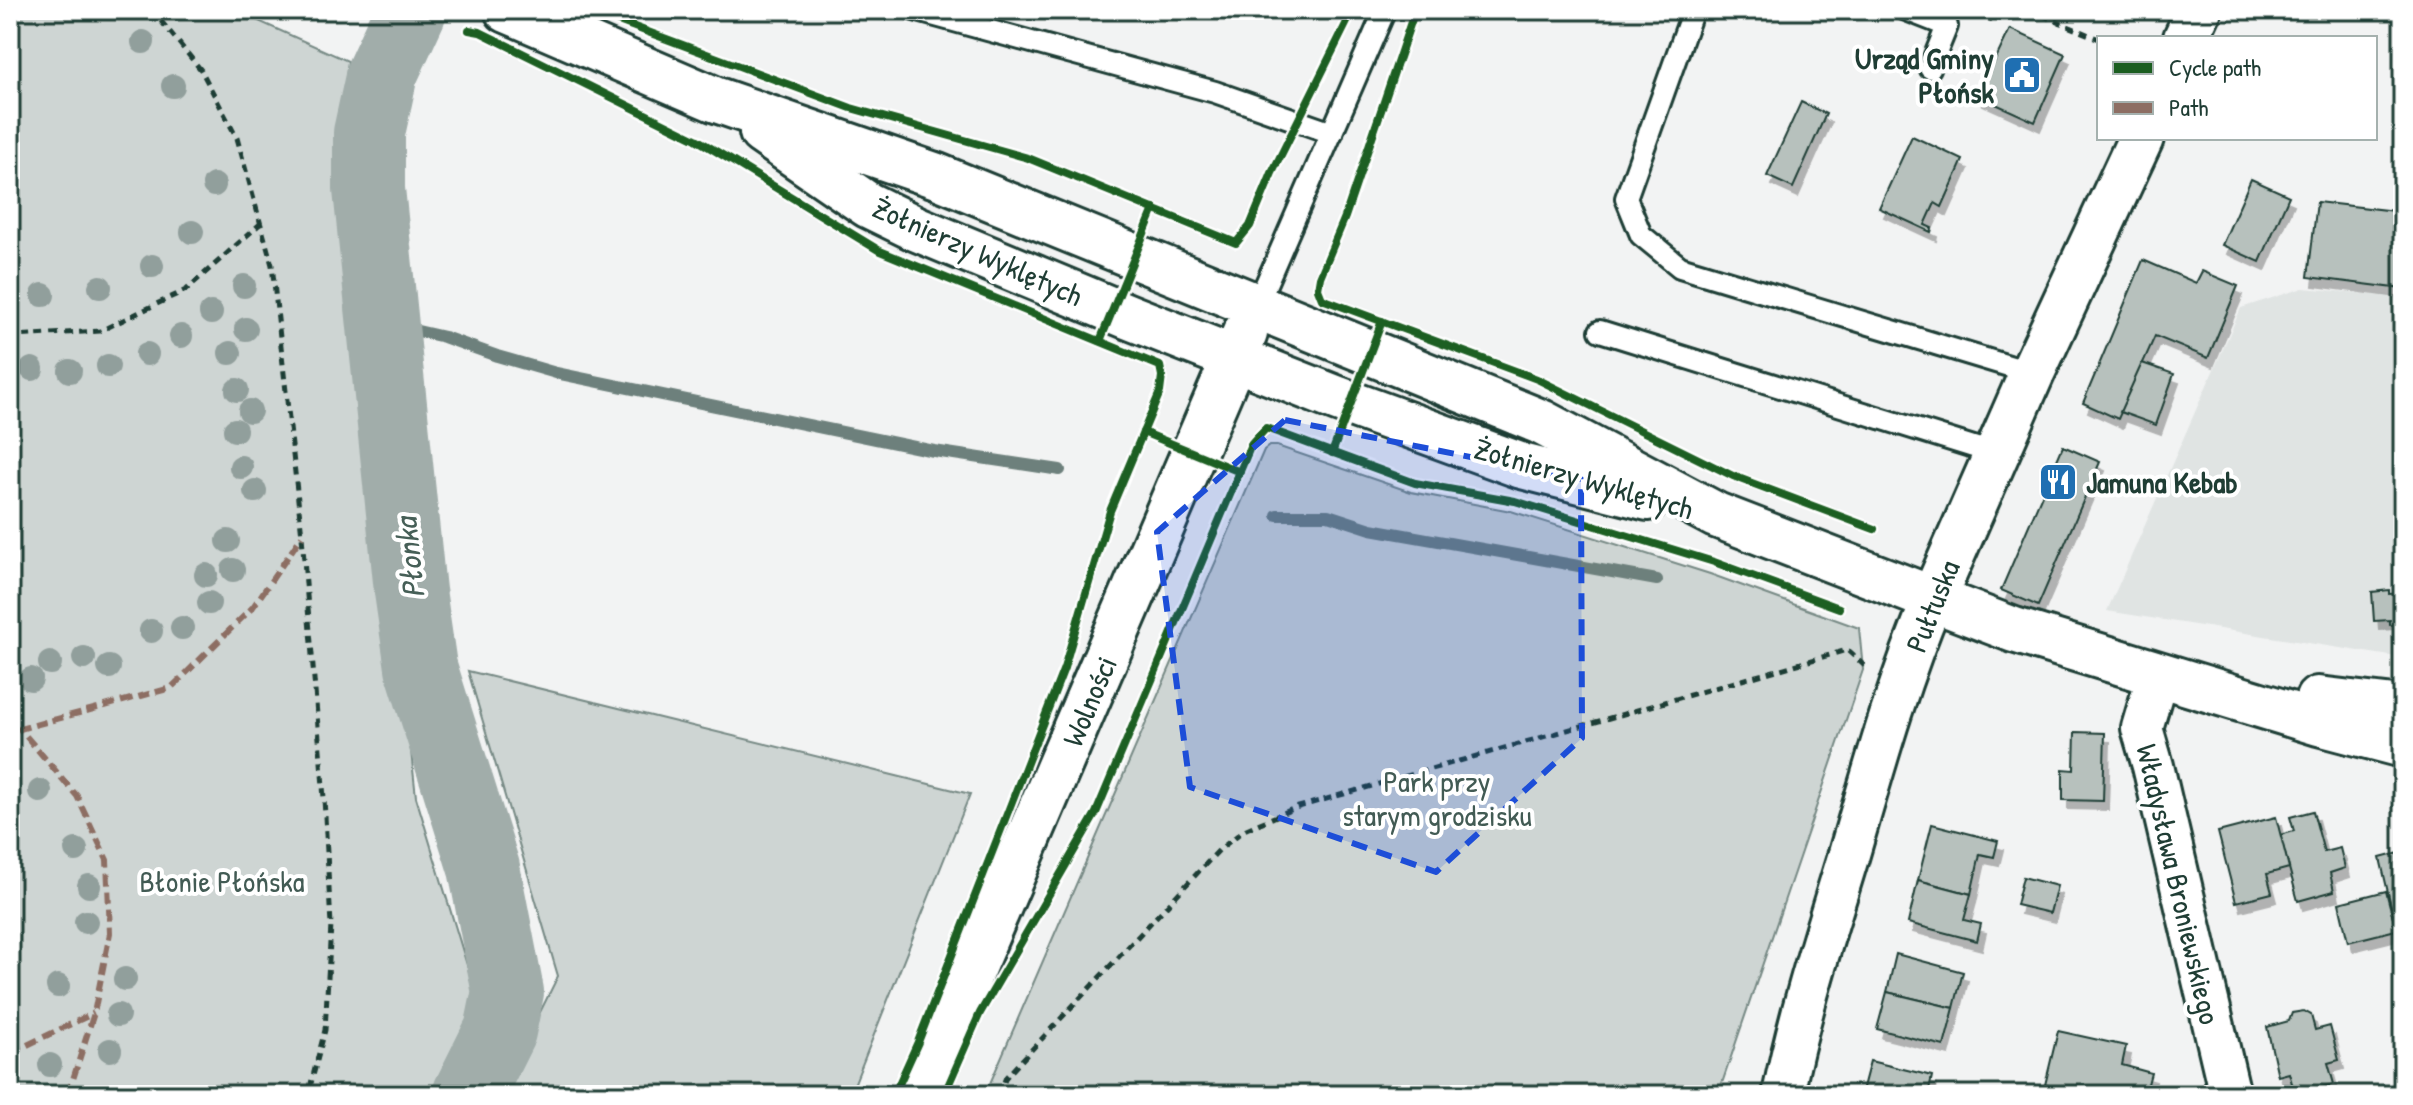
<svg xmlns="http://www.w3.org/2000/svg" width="2413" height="1105" viewBox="0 0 2413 1105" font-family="'Patrick Hand',sans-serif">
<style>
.built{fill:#e0e4e3}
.green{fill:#ced5d3;stroke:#768984;stroke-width:2}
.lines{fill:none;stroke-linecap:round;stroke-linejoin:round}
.stream{stroke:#6d807b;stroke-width:12}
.river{stroke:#a1adaa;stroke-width:72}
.building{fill:#b7c1bd;stroke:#1f3d34;stroke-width:2;filter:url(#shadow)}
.service-casing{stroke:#1f3d34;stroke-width:26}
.minor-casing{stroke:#1f3d34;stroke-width:46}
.tertiary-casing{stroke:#1f3d34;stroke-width:50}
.path{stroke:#1f3d34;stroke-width:5;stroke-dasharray:8 6;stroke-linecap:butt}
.service{stroke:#fff;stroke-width:20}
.minor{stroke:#fff;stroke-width:40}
.tertiary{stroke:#fff;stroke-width:44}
.quiet{stroke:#8d6e63;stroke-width:6;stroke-dasharray:12 6;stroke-linecap:butt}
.cycleway-casing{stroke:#fff;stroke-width:13}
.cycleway{stroke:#1b5e20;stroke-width:8}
.tree{fill:#919f9c}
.marked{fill:#1d4ed8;fill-opacity:0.2;stroke:#1d4ed8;stroke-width:6;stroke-dasharray:16 10;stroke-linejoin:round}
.labels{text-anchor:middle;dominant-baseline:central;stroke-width:8;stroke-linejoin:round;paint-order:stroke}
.poi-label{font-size:30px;font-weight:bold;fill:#1f3d34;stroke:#fff;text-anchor:end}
.street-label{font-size:30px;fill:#1f3d34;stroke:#fff}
.park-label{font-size:30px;fill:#425b54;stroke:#fff}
.water-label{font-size:32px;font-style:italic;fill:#465f57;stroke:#fff}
</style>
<defs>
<filter id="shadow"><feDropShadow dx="5" dy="9" stdDeviation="0" flood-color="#0004"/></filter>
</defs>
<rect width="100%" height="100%" fill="#f2f3f3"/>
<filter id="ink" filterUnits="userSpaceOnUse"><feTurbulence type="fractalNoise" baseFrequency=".0125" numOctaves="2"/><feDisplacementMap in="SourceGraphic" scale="16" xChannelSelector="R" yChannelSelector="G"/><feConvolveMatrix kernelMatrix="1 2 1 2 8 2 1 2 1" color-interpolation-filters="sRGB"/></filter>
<g filter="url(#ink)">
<path class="built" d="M2303 288 2403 297V658L2107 611 2241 308Z"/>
<g class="green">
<path d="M10 10H234L348 61 342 110 416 797 480 1008 430 1095H10Z"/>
<path d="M1269 446H1277L1411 492 1511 511 1710 574 1859 628 1863 670 1718 1095H985L1264 450Z"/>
<path d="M468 671 970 794 850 1095H499L558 976Z"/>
</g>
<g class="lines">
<g class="stream">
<path d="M383 323 444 337 497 356 556 373 934 451 1060 470"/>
<path d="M1277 515H1328L1371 529 1657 580"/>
</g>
<path class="river" d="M411 10 382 73 369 133V189L410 591 421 667 484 868 508 992 500 1031 468 1095"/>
</g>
<g class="building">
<path d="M2010 29 2065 54 2035 122 1978 96Z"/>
<path d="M1801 102 1826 114 1793 188 1767 176Z"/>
<path d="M1912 136 1963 160 1942 207 1935 203 1925 225 1932 228 1931 232 1879 208Z"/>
<path d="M2251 179 2289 196 2260 262 2222 245Z"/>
<path d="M2317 202 2403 212V289L2308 277Z"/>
<path d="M2143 260 2196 283 2202 271 2238 286 2208 358 2155 336 2118 419 2083 403Z"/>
<path d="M2142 363 2174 374 2156 425 2120 412Z"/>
<path d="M2063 446 2100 462 2038 606 2001 590Z"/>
<path d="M2389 590V594L2403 593V624L2390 625V620L2374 621 2372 592Z"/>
<path d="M2075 732 2105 733 2103 801 2063 800V769L2074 770Z"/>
<path d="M2313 811 2324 852 2340 848 2345 868 2330 873 2334 891 2298 901 2280 835 2294 831 2290 817Z"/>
<path d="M2276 817 2289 868 2267 874 2272 893 2236 902 2218 832Z"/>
<path d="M1932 824 1998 841 1994 857 1980 854 1971 894 1918 880Z"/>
<path d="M2403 852V911L2393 914 2380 858Z"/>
<path d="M2023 877 2057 886 2050 913 2016 905Z"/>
<path d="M1918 880 1971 894 1964 920 1981 924 1977 941 1908 923Z"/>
<path d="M2386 891 2396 930 2348 942 2339 903Z"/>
<path d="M1896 954 1963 972 1954 1008 1887 992Z"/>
<path d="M1887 992 1954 1008 1944 1046 1877 1029Z"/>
<path d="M2304 1011 2311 1015 2315 1030 2330 1026 2339 1060 2328 1063 2334 1084 2295 1094 2289 1073 2278 1076 2267 1027 2289 1021 2292 1013Z"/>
<path d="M2058 1031 2126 1046 2122 1065 2151 1073 2145 1095H2088L2045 1085Z"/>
<path d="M1870 1061 1932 1076 1928 1095H1861Z"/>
<path d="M2045 1085 2088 1095H2043Z"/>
</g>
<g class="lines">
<g class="service-casing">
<g id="service">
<path d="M914 10 1215 92 1332 133"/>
<path d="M1693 10 1626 198 1641 235 1680 267 2032 373"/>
<path d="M1906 10 1947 26 1930 68"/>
<path d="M1256 307 1385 10"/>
<path d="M1600 331 1996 454"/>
</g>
</g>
<g class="minor-casing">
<g id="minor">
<path d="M2158 674 2142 728 2153 766 2230 1095"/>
<path d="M1783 1095C1799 1014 1825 933 1849 854 1874 768 1898 681 1933 599"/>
</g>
</g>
<g class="tertiary-casing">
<g id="tertiary">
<path d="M507 10 714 99 937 176 1541 422 1716 515 1933 599 2014 630 2319 723 2403 745"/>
<path d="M2186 38 2199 10"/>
<path d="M762 132 868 205 915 228 1127 316 1338 399 1522 466 1648 498"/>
<path d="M1933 599 2032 373 2141 138"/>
<path d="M2318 699 2403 709"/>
<path d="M918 1095 1245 333"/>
</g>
</g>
<g class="path">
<path d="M152 10 201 70 237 138 272 265 302 536 324 798 331 925 325 1030 308 1095"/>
<path d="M2029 10 2099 39"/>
<path d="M1989 21 1994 10"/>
<path d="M10 333 15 336 100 331 186 290 261 223"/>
<path d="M999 1095 1006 1077 1219 850 1244 830 1295 808 1847 650 1867 668"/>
</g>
<use href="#service" class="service"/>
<use href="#minor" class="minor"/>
<use href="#tertiary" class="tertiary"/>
<g class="quiet">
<path d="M10 1050 25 1046 94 1013"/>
<path d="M68 1095 94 1013 110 933 107 860 77 796 20 729 171 688 253 607 302 536"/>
</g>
<g class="cycleway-casing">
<g id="cycleway">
<path d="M589 10 851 108 1028 158 1236 243 1250 226 1272 173 1353 10"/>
<path d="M1415 10 1345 217 1320 277 1318 289 1322 299 1537 379 1733 476 1874 529"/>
<path d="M469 30 480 32 696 139 880 251 1160 366 1162 376 1160 392 1110 511 1064 668 918 1042 894 1095"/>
<path d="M1100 341 1154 209"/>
<path d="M1143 432 1240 472"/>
<path d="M1332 453 1382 321"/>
<path d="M944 1095 980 1013 1096 813 1251 445 1266 428 1415 483 1515 501 1714 562 1839 608"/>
</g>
</g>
<use href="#cycleway" class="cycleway"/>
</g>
<g class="tree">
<circle cx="143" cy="42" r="12"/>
<circle cx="173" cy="86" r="12"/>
<circle cx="214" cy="185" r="12"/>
<circle cx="192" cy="232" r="12"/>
<circle cx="152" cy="266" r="12"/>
<circle cx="244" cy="286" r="12"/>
<circle cx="100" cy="287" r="12"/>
<circle cx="43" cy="295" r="12"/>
<circle cx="211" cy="313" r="12"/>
<circle cx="246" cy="329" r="12"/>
<circle cx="181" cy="336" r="12"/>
<circle cx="230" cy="353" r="12"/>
<circle cx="147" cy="354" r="12"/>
<circle cx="108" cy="366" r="12"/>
<circle cx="32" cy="369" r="12"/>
<circle cx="70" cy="371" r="12"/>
<circle cx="237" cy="390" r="12"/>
<circle cx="250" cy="411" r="12"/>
<circle cx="235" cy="430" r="12"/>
<circle cx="241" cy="467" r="12"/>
<circle cx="255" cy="491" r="12"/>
<circle cx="228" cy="541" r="12"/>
<circle cx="233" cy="570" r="12"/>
<circle cx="206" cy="575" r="12"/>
<circle cx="209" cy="603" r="12"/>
<circle cx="182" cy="628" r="12"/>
<circle cx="151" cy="631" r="12"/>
<circle cx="84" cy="658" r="12"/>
<circle cx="50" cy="663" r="12"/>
<circle cx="109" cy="667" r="12"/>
<circle cx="31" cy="679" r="12"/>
<circle cx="40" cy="791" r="12"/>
<circle cx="76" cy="850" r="12"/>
<circle cx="89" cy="886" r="12"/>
<circle cx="86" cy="922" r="12"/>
<circle cx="125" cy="979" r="12"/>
<circle cx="58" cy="986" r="12"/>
<circle cx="118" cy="1015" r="12"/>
<circle cx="110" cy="1050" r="12"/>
<circle cx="50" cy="1065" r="12"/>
</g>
</g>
<path class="marked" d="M1285 420 1581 479 1582 738 1436 872 1190 787 1157 532Z"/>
<defs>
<g id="civic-square" transform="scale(2)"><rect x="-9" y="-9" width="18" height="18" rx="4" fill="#1f6fb2" stroke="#fff"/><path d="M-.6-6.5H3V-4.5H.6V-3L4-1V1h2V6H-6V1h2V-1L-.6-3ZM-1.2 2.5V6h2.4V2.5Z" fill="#fff"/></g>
<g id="restaurant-square" transform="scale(2)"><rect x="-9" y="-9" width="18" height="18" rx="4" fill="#1f6fb2" stroke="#fff"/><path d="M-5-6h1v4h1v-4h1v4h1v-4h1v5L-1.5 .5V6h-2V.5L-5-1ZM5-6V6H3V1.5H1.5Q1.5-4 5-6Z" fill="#fff"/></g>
</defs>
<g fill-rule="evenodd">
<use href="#civic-square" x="2022" y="75"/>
<use href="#restaurant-square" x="2058" y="482"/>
</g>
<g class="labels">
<g class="poi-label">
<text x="1994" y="58">Urząd Gminy<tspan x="1994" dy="34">Płońsk</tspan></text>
<text x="2086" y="482" text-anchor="start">Jamuna Kebab</text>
</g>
<g class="street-label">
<text transform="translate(978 251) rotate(24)">Żołnierzy Wyklętych</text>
<text transform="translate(1584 478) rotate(16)">Żołnierzy Wyklętych</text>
<text transform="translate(1932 606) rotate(-68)">Pułtuska</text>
<text transform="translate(1089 701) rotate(-67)">Wolności</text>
<text transform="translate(2179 884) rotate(77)">Władysława Broniewskiego</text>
</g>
<g class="park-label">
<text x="1437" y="781">Park przy<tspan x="1437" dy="34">starym grodzisku</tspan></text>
<text x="222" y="881">Błonie Płońska</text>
</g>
<g class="water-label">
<text transform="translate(409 558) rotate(-96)">Płonka</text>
</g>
</g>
<rect width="2413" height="1105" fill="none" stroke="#fff" stroke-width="40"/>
<rect x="20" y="20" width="2373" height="1065" fill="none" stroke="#1f3d34" stroke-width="3" filter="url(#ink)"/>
<rect x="2097" y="36" width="280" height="104" fill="#ffffff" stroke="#a5b1ae" stroke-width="2"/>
<rect x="2113" y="62" width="40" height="12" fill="#1b5e20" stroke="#a5b1ae" stroke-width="2"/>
<text x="2169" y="76" font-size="24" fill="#1f3d34">Cycle path</text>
<rect x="2113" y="102" width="40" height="12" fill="#8d6e63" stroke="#a5b1ae" stroke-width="2"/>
<text x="2169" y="116" font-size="24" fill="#1f3d34">Path</text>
</svg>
